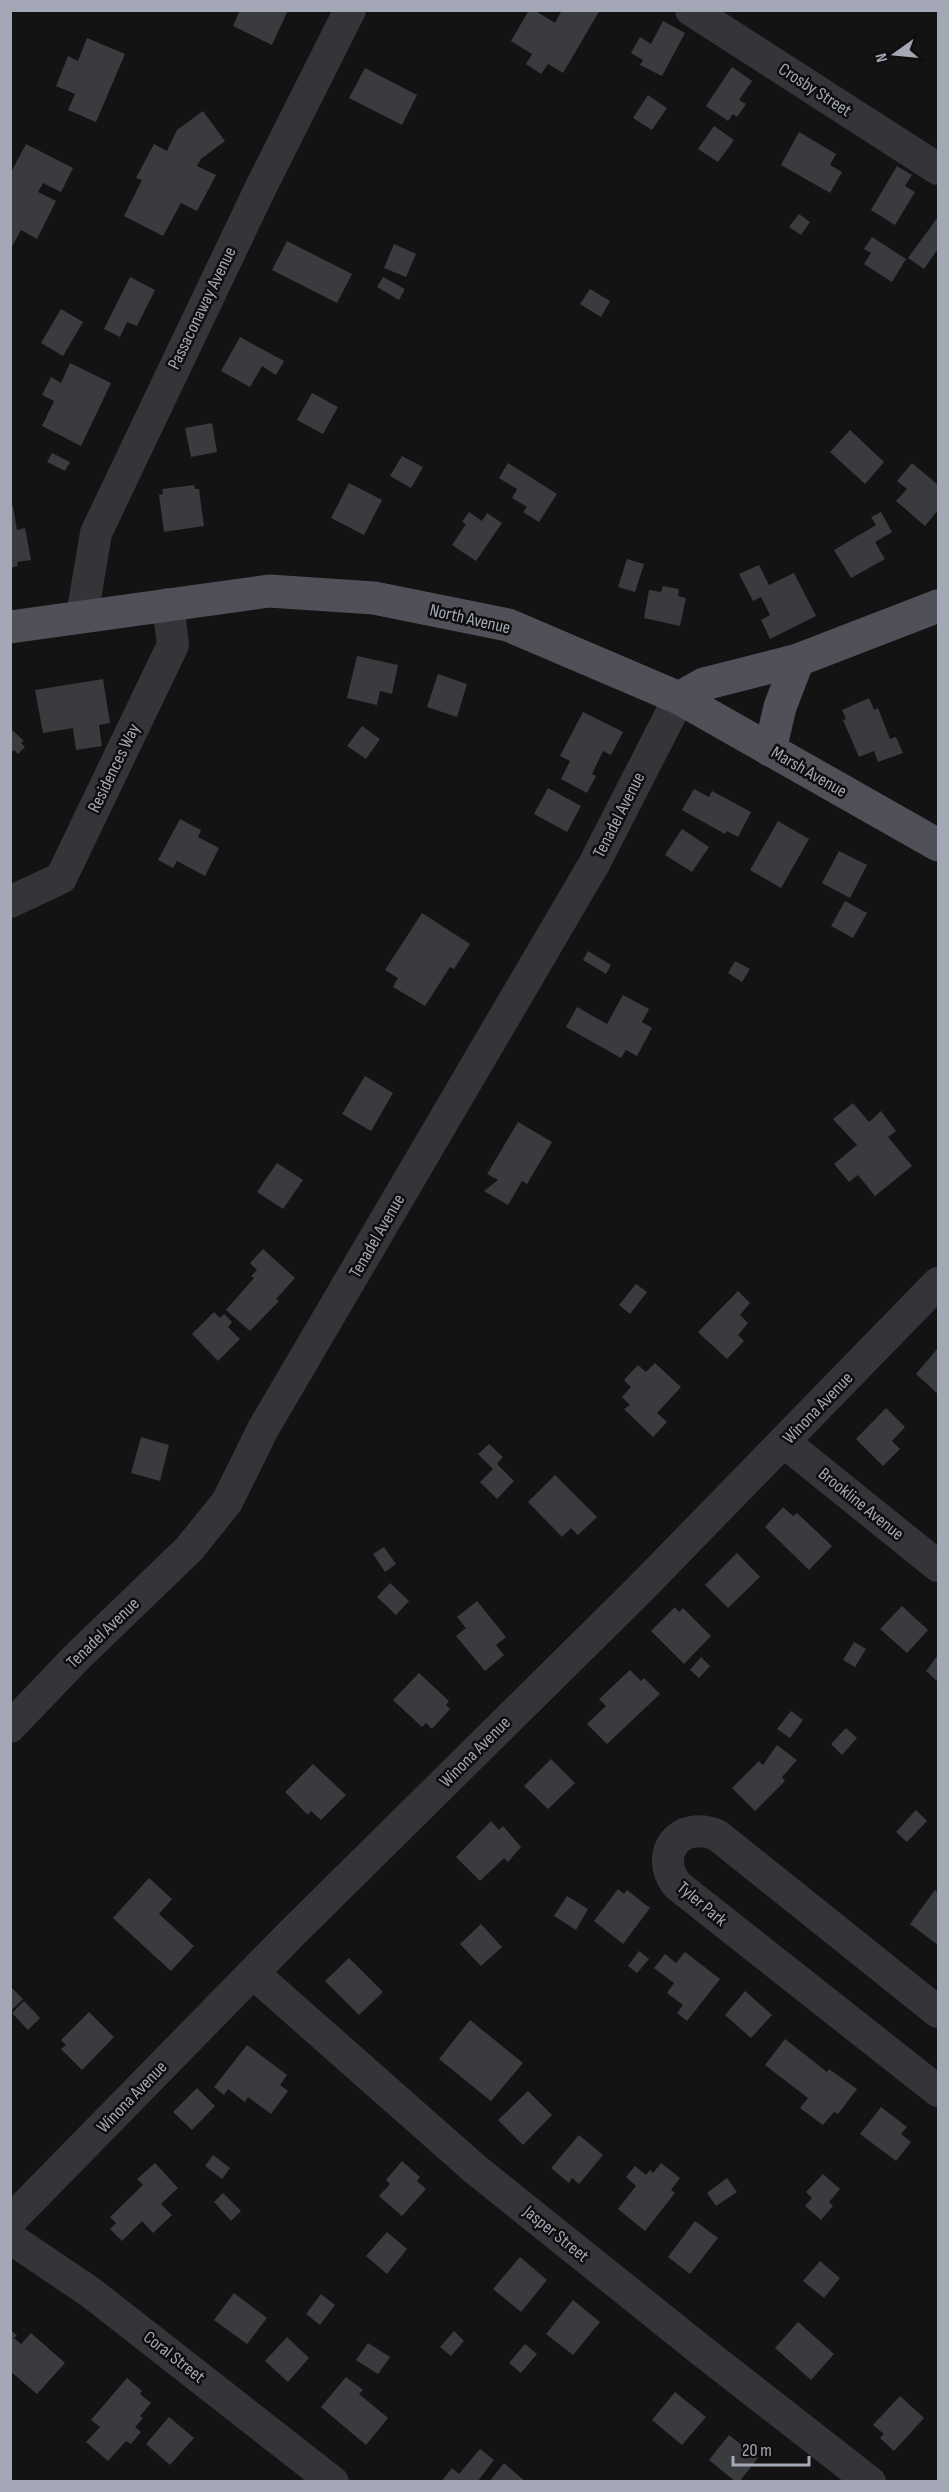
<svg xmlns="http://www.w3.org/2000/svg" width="949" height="2492" viewBox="0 0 949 2492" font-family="'Sofia Sans Condensed',sans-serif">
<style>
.building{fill:#3a3b3f}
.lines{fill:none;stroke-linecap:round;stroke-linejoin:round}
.minor{stroke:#343439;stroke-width:32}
.major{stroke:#505058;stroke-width:33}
.labels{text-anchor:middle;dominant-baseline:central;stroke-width:5;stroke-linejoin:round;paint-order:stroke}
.street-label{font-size:18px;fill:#a4a7b5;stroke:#0e0e0f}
</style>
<rect width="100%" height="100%" fill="#131314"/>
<g class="building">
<path d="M240 10H288L272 45 233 26Z"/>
<path d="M529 10H534L555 23 562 10H600L563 73 548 64 541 74 526 64 532 54 511 41Z"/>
<path d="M663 21 685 33 662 76 640 65 643 60 631 53 640 37 651 44Z"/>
<path d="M87 38 125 54 96 122 68 110 75 94 56 86 68 56 78 61Z"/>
<path d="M732 67 752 81 739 100 746 104 737 117 733 114 728 121 706 106Z"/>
<path d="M365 68 417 95 402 125 349 98Z"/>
<path d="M648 95 667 108 652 130 633 118Z"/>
<path d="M203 111 225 141 201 159 197 166 216 175 197 211 181 203 163 236 124 216 142 180 136 178 154 144 167 151 177 130Z"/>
<path d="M714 126 734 140 718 162 698 149Z"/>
<path d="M799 132 836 154 830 165 842 172 830 193 781 165Z"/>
<path d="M26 144 73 168 61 192 43 183 38 192 56 201 37 239 21 230 10 250V174Z"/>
<path d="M897 166 912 175 905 186 915 192 895 225 871 210Z"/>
<path d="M799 214 810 222 801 235 789 227Z"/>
<path d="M938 217V249L924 269 908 258Z"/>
<path d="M872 237 906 259 892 282 864 264 871 253 864 249Z"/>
<path d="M287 241 352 274 337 303 272 270Z"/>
<path d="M394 244 416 254 406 277 384 268Z"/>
<path d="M130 277 155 290 137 326 127 322 120 337 104 329Z"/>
<path d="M383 277 405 289 399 300 377 287Z"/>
<path d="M590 289 610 301 601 317 580 304Z"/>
<path d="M61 309 83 322 63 356 41 343Z"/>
<path d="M240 337 284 361 276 375 262 366 250 387 221 371Z"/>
<path d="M70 363 111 383 81 446 42 426 54 401 42 395 51 377 61 383Z"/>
<path d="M312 393 338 407 323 434 297 420Z"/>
<path d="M212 423 217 452 191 457 185 428Z"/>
<path d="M850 430 884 462 865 484 830 452Z"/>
<path d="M52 453 70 462 65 471 47 462Z"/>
<path d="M402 456 423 467 411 488 390 476Z"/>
<path d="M508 463 557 494 539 522 523 512 527 507 512 498 517 489 499 478Z"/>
<path d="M912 463 938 485V510L925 526 896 501 907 489 897 481Z"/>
<path d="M349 483 382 500 364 535 331 518Z"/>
<path d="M194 485 195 489H199L204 526 164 532 159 495 163 494 162 489Z"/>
<path d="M13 506 17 530 25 528 31 560 17 562 18 566 10 568V507Z"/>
<path d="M469 512 482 521 487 513 502 523 476 561 452 545 466 524 462 522Z"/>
<path d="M881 512 892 532 875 542 885 559 851 578 834 550 876 525 871 517Z"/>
<path d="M627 559 644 564 635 592 618 587Z"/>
<path d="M759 565 769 585 794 573 816 616 770 639 761 620 770 615 761 597 753 601 739 574Z"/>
<path d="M663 586 679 589 678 596 686 598 680 626 644 618 649 590 661 592Z"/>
<path d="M357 656 398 665 392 694 380 691 377 705 347 698Z"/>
<path d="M438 674 467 684 457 717 427 707Z"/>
<path d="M103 679 110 723 99 725 102 746 76 750 73 728 43 733 35 690Z"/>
<path d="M869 698 874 710 878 708 890 739 896 737 903 753 878 762 874 751 859 757 843 720 846 719 842 710Z"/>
<path d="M583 712 623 732 611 755 603 751 592 774 596 776 587 793 561 779 570 761 560 756Z"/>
<path d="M362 726 380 739 366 759 347 746Z"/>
<path d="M10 728 24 741 21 743 25 747 18 754 14 750 10 754Z"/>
<path d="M548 788 581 806 567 832 534 814Z"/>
<path d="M694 789 709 797 712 791 751 812 738 837 727 831 725 834 682 810Z"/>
<path d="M180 819 201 830 198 837 219 848 205 876 177 861 173 868 158 860Z"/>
<path d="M778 821 809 839 781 888 750 870Z"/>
<path d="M682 829 709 847 692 872 665 855Z"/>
<path d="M839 851 867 865 850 898 822 883Z"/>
<path d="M845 901 867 913 853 938 831 926Z"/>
<path d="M422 913 470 944 454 969 450 967 425 1006 393 987 398 978 385 970Z"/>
<path d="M588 951 611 965 606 974 583 960Z"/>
<path d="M735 961 750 969 742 982 728 973Z"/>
<path d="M623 995 649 1009 642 1022 652 1028 637 1056 626 1050 621 1058 566 1027 577 1007 607 1024Z"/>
<path d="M365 1076 393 1093 371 1131 342 1114Z"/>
<path d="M853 1103 869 1122 881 1111 896 1131 888 1137 912 1166 875 1196 858 1175 849 1182 834 1164 857 1145 833 1119Z"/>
<path d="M518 1122 552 1142 527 1184 522 1181 508 1205 484 1191 498 1180 487 1174Z"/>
<path d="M277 1163 303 1180 283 1209 257 1192Z"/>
<path d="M263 1249 295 1278 276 1299 279 1301 250 1331 226 1310 254 1278 251 1276 257 1270 250 1263Z"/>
<path d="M636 1284 647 1292 630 1314 619 1305Z"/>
<path d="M738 1291 750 1303 740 1315 748 1323 738 1335 744 1341 727 1359 698 1332Z"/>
<path d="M214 1312 220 1318 224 1314 232 1322 228 1327 240 1339 218 1361 192 1334Z"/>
<path d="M938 1348V1394L916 1374Z"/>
<path d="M655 1363 681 1387 657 1413 667 1422 653 1437 624 1409 630 1405 622 1397 631 1387 624 1380 638 1365 646 1372Z"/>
<path d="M886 1408 905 1427 892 1441 900 1449 883 1466 856 1439Z"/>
<path d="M141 1437 169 1445 160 1481 131 1473Z"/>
<path d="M489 1444 503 1457 497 1464 514 1481 497 1499 480 1482 493 1469 478 1454Z"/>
<path d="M555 1475 597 1517 578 1535 571 1528 562 1537 528 1502Z"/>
<path d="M783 1507 793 1516 797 1513 832 1546 809 1570 765 1527Z"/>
<path d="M384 1547 396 1564 385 1572 373 1554Z"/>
<path d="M737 1553 760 1577 728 1608 705 1585Z"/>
<path d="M390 1583 409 1601 396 1615 377 1597Z"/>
<path d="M477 1601 506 1637 496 1645 504 1655 485 1671 456 1636 466 1628 457 1617Z"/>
<path d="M902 1606 928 1630 907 1653 880 1629Z"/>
<path d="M675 1607 679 1612 683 1608 711 1636 684 1664 651 1631Z"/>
<path d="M854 1642 866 1649 855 1667 843 1660Z"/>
<path d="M938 1655V1682L926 1671Z"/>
<path d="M701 1657 710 1666 699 1678 690 1670Z"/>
<path d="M630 1670 641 1681 644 1678 660 1694 607 1744 587 1724 606 1706 599 1699Z"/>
<path d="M419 1673 449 1701 446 1705 450 1709 432 1729 426 1723 422 1727 393 1700Z"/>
<path d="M791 1711 803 1720 790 1738 777 1729Z"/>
<path d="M846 1728 857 1738 842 1755 831 1744Z"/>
<path d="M777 1745 797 1760 782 1777 785 1781 755 1811 732 1788 759 1761 763 1765Z"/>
<path d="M551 1759 575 1783 548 1809 524 1786Z"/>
<path d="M313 1764 346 1795 321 1820 311 1811 308 1815 285 1792Z"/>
<path d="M916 1810 927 1821 907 1842 896 1832Z"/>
<path d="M491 1821 499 1830 503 1826 521 1847 508 1862 504 1858 480 1881 456 1857Z"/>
<path d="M149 1878 172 1899 159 1914 194 1946 171 1971 113 1918Z"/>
<path d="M618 1889 624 1894 627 1890 650 1908 623 1944 594 1921Z"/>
<path d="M935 1890 938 1893V1945L910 1924Z"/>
<path d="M567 1896 588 1909 576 1930 554 1916Z"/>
<path d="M481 1924 502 1947 481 1966 460 1944Z"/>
<path d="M639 1951 649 1959 637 1973 628 1966Z"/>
<path d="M685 1952 720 1979 687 2021 677 2013 683 2005 667 1993 674 1983 654 1968 665 1954 676 1963Z"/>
<path d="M349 1958 383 1992 359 2015 325 1981Z"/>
<path d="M10 1986 23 1999 10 2012Z"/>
<path d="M745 1991 772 2015 751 2038 725 2015Z"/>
<path d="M24 2001 40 2018 28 2030 12 2013Z"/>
<path d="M89 2012 114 2037 82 2070 61 2049 66 2045 61 2040Z"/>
<path d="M470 2020 523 2063 491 2101 439 2059Z"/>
<path d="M785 2039 827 2072 829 2069 857 2089 838 2114 834 2112 823 2125 800 2108 808 2098 765 2065Z"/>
<path d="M247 2045 287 2075 280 2085 288 2091 271 2114 248 2097 245 2102 228 2089 224 2095 214 2087Z"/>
<path d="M197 2088 215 2106 192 2130 173 2112Z"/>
<path d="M528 2091 552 2115 523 2145 498 2120Z"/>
<path d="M881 2107 907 2127 901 2134 911 2142 896 2161 860 2134Z"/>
<path d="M579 2135 603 2155 579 2184 572 2178 569 2183 551 2168Z"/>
<path d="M213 2155 230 2168 222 2179 205 2166Z"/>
<path d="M402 2161 420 2177 417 2181 426 2189 402 2216 379 2196 390 2184 386 2180Z"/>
<path d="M155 2163 178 2188 161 2204 172 2215 153 2233 142 2221 122 2241 110 2229 116 2223 110 2217 143 2185 137 2179Z"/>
<path d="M661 2163 680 2178 671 2190 675 2193 645 2231 618 2209 636 2186 626 2177 635 2166 646 2175 650 2170 653 2173Z"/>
<path d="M823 2174 840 2189 829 2202 833 2206 821 2220 805 2206 812 2198 806 2192Z"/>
<path d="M727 2178 737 2192 716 2206 707 2193Z"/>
<path d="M223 2193 241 2211 231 2221 214 2202Z"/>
<path d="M695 2221 718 2238 690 2274 668 2257Z"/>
<path d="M387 2232 407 2249 387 2274 366 2256Z"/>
<path d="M520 2257 547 2280 521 2312 493 2289Z"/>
<path d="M820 2261 840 2278 824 2298 803 2281Z"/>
<path d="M234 2293 267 2318 247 2344 214 2320Z"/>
<path d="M321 2294 335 2305 320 2325 306 2314Z"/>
<path d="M573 2300 600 2322 573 2355 546 2334Z"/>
<path d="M798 2322 834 2354 811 2380 775 2348Z"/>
<path d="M10 2330 17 2335 14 2338 21 2344 31 2333 65 2363 37 2394 10 2371Z"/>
<path d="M454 2331 464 2341 451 2356 440 2347Z"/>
<path d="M287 2337 309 2358 288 2382 265 2361Z"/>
<path d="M368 2343 390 2357 378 2374 356 2360Z"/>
<path d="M525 2344 537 2354 521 2373 509 2363Z"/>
<path d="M346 2377 363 2390 359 2394 388 2418 366 2445 321 2407Z"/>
<path d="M127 2378 142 2391 140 2394 151 2403 140 2416 143 2418 135 2427 141 2432 131 2444 126 2441 108 2461 86 2442 100 2427 91 2420Z"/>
<path d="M675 2392 706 2417 682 2445 652 2420Z"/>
<path d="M900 2396 924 2418 894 2451 880 2438 884 2434 873 2425Z"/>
<path d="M169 2417 194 2438 170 2465 146 2444Z"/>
<path d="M729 2435 758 2458 739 2482H736L709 2460Z"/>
<path d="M480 2449 494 2460 477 2482H441L452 2468 459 2474Z"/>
<path d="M504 2463 526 2482H489Z"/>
</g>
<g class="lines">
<g class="minor">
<path d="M691 10 938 169"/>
<path d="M82 616 96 533 261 187 350 10"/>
<path d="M10 902 61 878 173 645 168 604"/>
<path d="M784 1442 938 1566"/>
<path d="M10 1727 77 1657 189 1549 227 1502 263 1429 594 864 679 698"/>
<path d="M253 1973 475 2169 702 2351 870 2482"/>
<path d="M938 2012 717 1835C680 1820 653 1853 677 1885L938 2091"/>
<path d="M10 2221 290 1935 639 1590 938 1283"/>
<path d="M10 2238 90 2292 333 2482"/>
</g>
<g class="major">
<path d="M10 627 269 591 374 598 508 625 679 698 704 684 798 660 938 606"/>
<path d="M679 698 938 845"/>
<path d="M770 750 780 707 798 660"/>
</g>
</g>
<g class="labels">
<g class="street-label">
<text transform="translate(815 90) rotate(33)">Crosby Street</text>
<text transform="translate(202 308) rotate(-64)">Passaconaway Avenue</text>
<text transform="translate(470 619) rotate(13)">North Avenue</text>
<text transform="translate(114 768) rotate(-64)">Residences Way</text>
<text transform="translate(809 772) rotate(30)">Marsh Avenue</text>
<text transform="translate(619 815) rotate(-63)">Tenadel Avenue</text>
<text transform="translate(377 1236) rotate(-60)">Tenadel Avenue</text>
<text transform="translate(818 1408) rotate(-46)">Winona Avenue</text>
<text transform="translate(861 1504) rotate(39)">Brookline Avenue</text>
<text transform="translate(103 1633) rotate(-44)">Tenadel Avenue</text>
<text transform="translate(475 1752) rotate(-45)">Winona Avenue</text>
<text transform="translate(702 1904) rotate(40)">Tyler Park</text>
<text transform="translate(132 2097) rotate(-46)">Winona Avenue</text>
<text transform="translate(556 2234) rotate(39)">Jasper Street</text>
<text transform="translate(174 2357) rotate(38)">Coral Street</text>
</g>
</g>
<rect width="949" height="2492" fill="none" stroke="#a4a7b5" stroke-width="24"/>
<g transform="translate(895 54) rotate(255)" stroke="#0e0e0f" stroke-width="4.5" paint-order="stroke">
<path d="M0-4.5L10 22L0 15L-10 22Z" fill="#a4a7b5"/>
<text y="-9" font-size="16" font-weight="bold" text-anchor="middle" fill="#a4a7b5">N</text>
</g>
<path d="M733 2456v9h76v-9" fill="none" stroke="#a4a7b5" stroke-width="3"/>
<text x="742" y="2456" font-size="18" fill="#a4a7b5" stroke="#0e0e0f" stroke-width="4.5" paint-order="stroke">20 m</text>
</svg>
